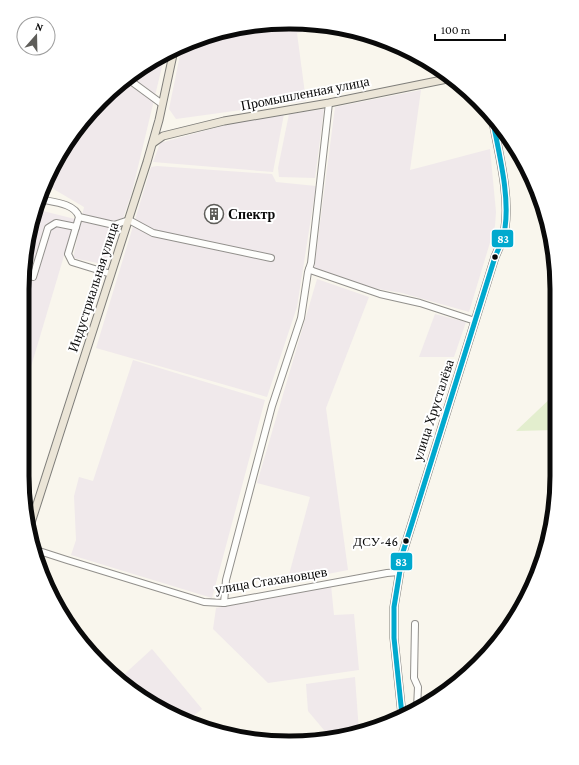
<svg xmlns="http://www.w3.org/2000/svg" width="579" height="765" viewBox="0 0 579 765" font-family="'Crimson Pro',serif">
<style>
.industrial{fill:#f0e9eb}
.green{fill:#e3eece}
.lines{fill:none;stroke-linecap:round;stroke-linejoin:round}
.minor-casing{stroke:#92908c;stroke-width:8}
.major-casing{stroke:#7f7e7a;stroke-width:9}
.minor{stroke:#fefefc;stroke-width:6}
.major{stroke:#ebe5d7;stroke-width:7}
.bus-1-casing{stroke:#fff;stroke-width:8}
.bus-1{stroke:#00a9ce;stroke-width:5}
.bus-dot{fill:#0a0a0a;stroke:#fff;stroke-width:1.5}
.labels{text-anchor:middle;dominant-baseline:central;stroke-width:4;stroke-linejoin:round;paint-order:stroke}
.bus-label{font-size:13px;fill:#0a0a0a;stroke:#fff;text-anchor:end}
.street-label{font-size:14px;fill:#0a0a0a;stroke:#fff}
.poi-label{font-size:14px;font-weight:bold;fill:#0a0a0a;stroke:#fff;text-anchor:start}
.rim{fill:none;stroke:#0a0a0a;stroke-width:5}
.line-badge{stroke:#fff;stroke-width:1.5}
.badge-label{font-size:11px;text-anchor:middle;font-weight:bold;fill:#fff}
</style>
<rect width="100%" height="100%" fill="#f9f6ed"/>
<g class="industrial">
<path d="M289 22 331 26 297 33 306 101 176 119 169 109 182 45 187 42 237 27Z"/>
<path d="M165 54 132 192 107 265 73 258 84 207 45 184 50 171 77 127 141 67Z"/>
<path d="M421 90 410 170 490 149 496 212 495 226 469 312 402 293 372 288 314 270 335 107Z"/>
<path d="M324 109 315 178 279 177 278 168 289 114Z"/>
<path d="M284 114 273 172 153 162 160 143 229 124Z"/>
<path d="M157 166 272 174 276 182 316 186 297 307 267 397 96 348 151 167Z"/>
<path d="M35 209 75 219 27 380 22 378 23 272 31 220Z"/>
<path d="M317 279 369 297 326 408 348 570 287 582 310 497 257 483Z"/>
<path d="M435 314 466 322 454 357H419Z"/>
<path d="M133 360 265 400 212 598 71 555 76 540 74 496 79 477 93 481Z"/>
<path d="M331 585 334 615 354 614 359 670 268 683 213 629 216 608Z"/>
<path d="M152 649 202 709 187 721 171 715 118 680Z"/>
<path d="M355 677 359 732 332 737 329 736 308 711 306 684Z"/>
</g>
<path class="green" d="M555 394V430L516 431Z"/>
<g class="lines">
<g class="minor-casing">
<g id="minor">
<path d="M128 79 162 104"/>
<path d="M57 160H58L62 155 63 149"/>
<path d="M39 199C52 202 75 203 79 217L68 254 72 262 111 274"/>
<path d="M79 217 114 225 129 220 153 233 271 258"/>
<path d="M309 269 313 271 380 294 420 303 475 321"/>
<path d="M33 277 48 228 56 223 76 227"/>
<path d="M33 549 67 560 204 602 224 603 387 573 399 572"/>
<path d="M224 603 226 580 272 406 301 318 308 272 311 263 329 103"/>
<path d="M415 624 414 678 418 687 417 708"/>
</g>
</g>
<g class="major-casing">
<g id="major">
<path d="M153 143 163 136 224 121 329 103 452 78"/>
<path d="M29 529 147 162 159 120 174 50"/>
<path d="M402 715 394 638V607L403 552 495 257C499 248 504 238 505 228 510 193 498 151 492 116"/>
</g>
</g>
<use href="#minor" class="minor"/>
<use href="#major" class="major"/>
<g class="bus-1-casing">
<path id="bus-1" d="M402 715 394 638V607L403 552 495 257C499 248 504 238 505 228 510 193 498 151 492 116"/>
</g>
<use href="#bus-1" class="bus-1"/>
</g>
<defs>
<g id="building-ring" transform="scale(1)"><circle r="9.5" fill="#fff" stroke="#5e5d59" stroke-width="1.5"/><path d="M-4-6H4V6H1V3H-1V6H-4ZM-2.5-4.3h1.7v1.8h-1.7ZM.8-4.3h1.7v1.8H.8ZM-2.5-1h1.7V.8h-1.7ZM.8-1h1.7V.8H.8Z" fill="#5e5d59"/></g>
</defs>
<g fill-rule="evenodd">
<use href="#building-ring" x="214" y="214"/>
</g>
<g class="bus-dot">
<circle cx="495" cy="257" r="3.5"/>
<circle cx="406" cy="541" r="3.5"/>
</g>
<g class="labels">
<g class="bus-label">
<text x="398" y="541">ДСУ-46</text>
</g>
<g class="street-label">
<text transform="translate(305 93) rotate(-11)">Промышленная улица</text>
<text transform="translate(93 287) rotate(-72)">Индустриальная улица</text>
<text transform="translate(433 410) rotate(-72)">улица Хрусталёва</text>
<text transform="translate(271 580) rotate(-9)">улица Стахановцев</text>
</g>
<g class="poi-label">
<text x="228" y="214">Спектр</text>
</g>
</g>
<path d="M0 0H579V765H0ZM289 29H290A260 260 0 0 1 550 289V476A260 260 0 0 1 290 736H289A260 260 0 0 1 29 476V289A260 260 0 0 1 289 29Z" fill="#fff" fill-rule="evenodd"/>
<path class="rim" d="M289 29H290A260 260 0 0 1 550 289V476A260 260 0 0 1 290 736H289A260 260 0 0 1 29 476V289A260 260 0 0 1 289 29Z"/>
<g class="line-badge">
<rect x="491" y="229" width="23" height="19" rx="4" fill="#00a9ce"/>
<rect x="390" y="552" width="23" height="19" rx="4" fill="#00a9ce"/>
</g>
<g class="badge-label">
<text x="503" y="243">83</text>
<text x="401" y="566">83</text>
</g>
<g transform="translate(36 36) rotate(20)"><circle r="19" fill="#ffffff" stroke="#9d9d9d"/>
<path d="M0-3L7 15L0 10L-7 15Z" fill="#5e5d59"/>
<text y="-6" font-size="11" font-weight="bold" text-anchor="middle" fill="#0a0a0a">N</text>
</g>
<path d="M435 34v6h70v-6" fill="none" stroke="#0a0a0a" stroke-width="2"/>
<text x="441" y="34" font-size="12" fill="#0a0a0a" stroke="#ffffff" stroke-width="3" paint-order="stroke">100 m</text>
</svg>
